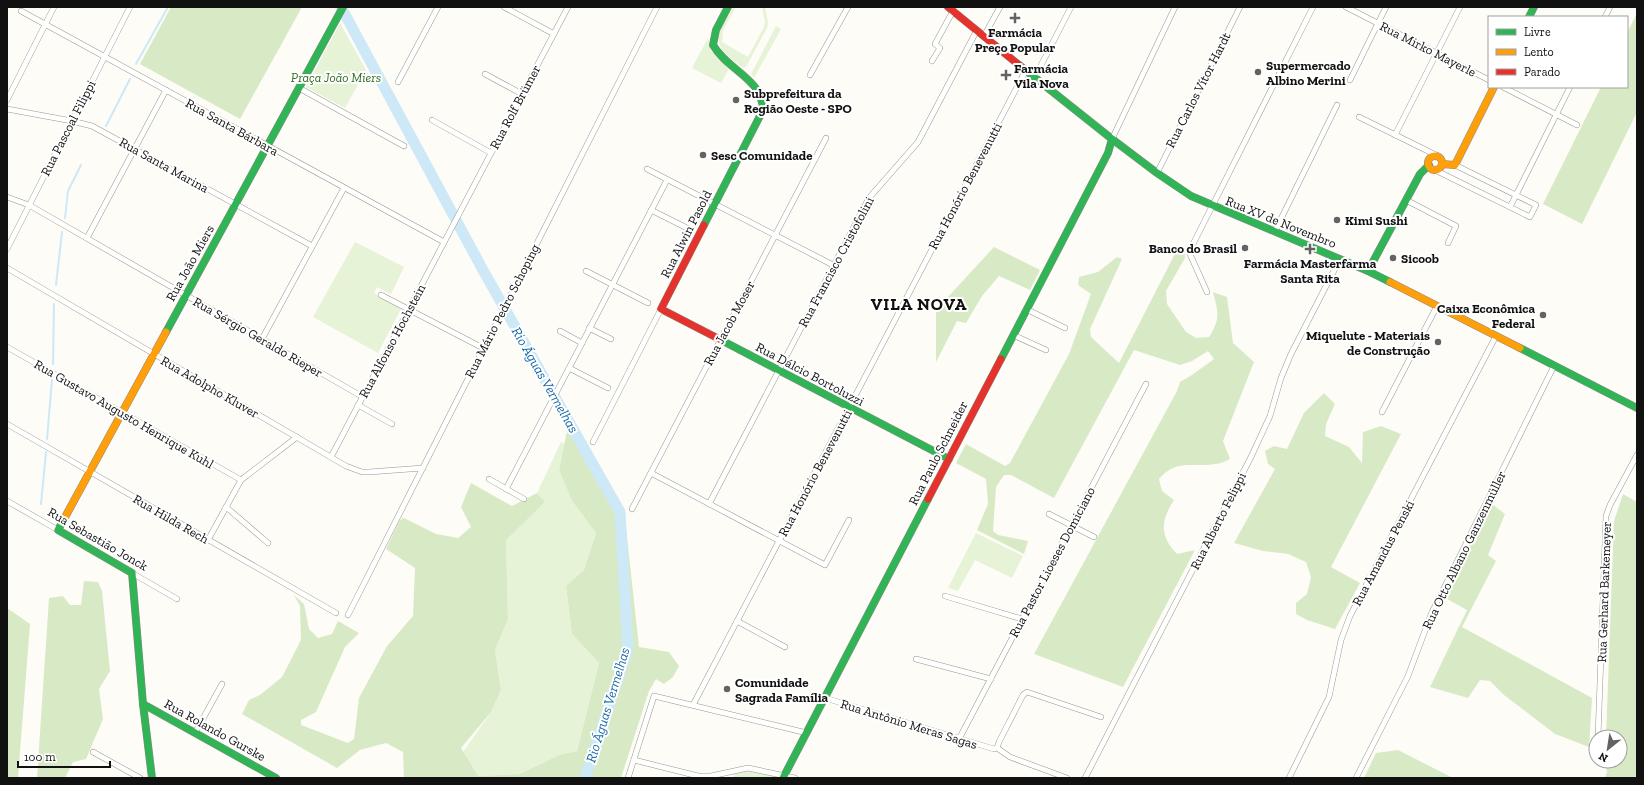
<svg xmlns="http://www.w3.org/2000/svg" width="1644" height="785" viewBox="0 0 1644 785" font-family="'Zilla Slab',serif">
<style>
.green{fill:#e7f3d7}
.forest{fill:#d8eac5}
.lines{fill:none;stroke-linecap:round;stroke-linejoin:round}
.stream{stroke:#cde8f7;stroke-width:2}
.river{stroke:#cde8f7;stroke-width:11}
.street-casing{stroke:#979795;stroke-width:6}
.fast-casing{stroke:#8e8d8b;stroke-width:8}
.slow-casing{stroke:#8e8d8b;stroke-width:8}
.jam-casing{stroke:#8e8d8b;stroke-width:8}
.street{stroke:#fffffe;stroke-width:5}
.fast{stroke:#30b455;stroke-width:7}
.slow{stroke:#ff9f0a;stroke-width:7}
.jam{stroke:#e5322d;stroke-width:7}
.poi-dot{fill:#646362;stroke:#fff;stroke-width:1.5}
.labels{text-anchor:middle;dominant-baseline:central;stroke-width:4;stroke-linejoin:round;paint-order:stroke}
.poi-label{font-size:13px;font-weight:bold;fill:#111;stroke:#fff;text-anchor:start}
.street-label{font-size:13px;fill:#111;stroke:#fff}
.park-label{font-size:13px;font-style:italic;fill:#2f6b1f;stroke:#fff}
.water-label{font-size:14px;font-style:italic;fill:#1768a6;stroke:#fff}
.district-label{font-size:17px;font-weight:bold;letter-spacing:1px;fill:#111;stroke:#fff}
</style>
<rect width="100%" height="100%" fill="#fdfcf7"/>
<g class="green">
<path d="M734 7H736L723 30 722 42 748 57 764 27 765 21 762 7H765L768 22 767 28 746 67 744 68C738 65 733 60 729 57 708 40 724 25 734 7Z"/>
<path d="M340 23 366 70 345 108 306 87Z"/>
<path d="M776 26 781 29 754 78 751 74Z"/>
<path d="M708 38 711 51 729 69 721 83 692 68Z"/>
<path d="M355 242 404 267 391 294 377 287 374 293 401 309 378 353 313 317Z"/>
<path d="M561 442 564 444 559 470 572 501 596 533 584 570 566 586 572 634 599 663 577 751 559 755 520 774 477 776 463 752 491 712 501 690 495 650 508 619 506 539 545 502 537 493Z"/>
<path d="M976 533 1023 556 1012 578 975 560 958 591 948 588Z"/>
<path d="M747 770 759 771 775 777 733 778 735 773Z"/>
</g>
<g class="forest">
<path d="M171 7H302L240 119 140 64Z"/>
<path d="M1637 13V112L1582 224 1543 204 1601 87H1627V33Z"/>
<path d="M1179 246 1184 248 1185 258 1166 291 1167 304 1186 332 1196 338 1209 337C1221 318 1218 312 1213 292L1227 297 1233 343 1254 362 1223 441 1230 459C1226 461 1220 464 1215 464 1192 468 1177 458 1159 479L1162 491 1174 500C1161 520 1159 536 1177 554L1195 550 1123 687 1034 654 1177 391 1180 382 1192 375 1214 359 1208 351 1192 361 1180 365 1134 350 1054 498 1011 475H1004L996 487 993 531 998 535 1028 541 1024 554 977 530 988 504 986 479 956 463 966 444 1005 466 1010 463 1069 354 1091 294 1078 285 1079 277 1098 272 1117 257 1122 259 1090 329 1091 337 1119 363Z"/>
<path d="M994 247 1040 270 1030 290 999 276 982 296 966 323 957 321 936 362V310Z"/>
<path d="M1324 393 1335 404 1326 424 1325 436 1349 447 1362 463 1363 432 1381 426 1401 434 1331 567 1360 583 1335 629 1307 620 1296 614V603L1307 594 1311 577 1306 562 1288 554 1263 551 1234 543 1275 469 1268 464 1265 451 1274 446 1287 449 1304 413Z"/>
<path d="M572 421 625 519 639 647 669 652 679 666 673 677 664 684 656 679 649 691 621 778H404L403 752 386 743 360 750 337 768 242 714 249 700 260 695 282 677 301 640 300 606 294 595 304 604 309 629 318 638 332 634 338 621 359 633 345 647 316 712 301 720V725L348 743 354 739 359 698 387 646 413 616 415 568 386 549 400 520 404 518 436 534 458 538 471 527 461 507 471 483 512 506 537 493 545 502 506 540 508 619 495 650 501 690 491 712 461 748 478 776 520 774 559 755 577 751 599 663 572 634 566 586 584 570 596 533 572 501 559 470 566 435Z"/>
<path d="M1623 494 1637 502V778H1605L1607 772 1605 761H1620V737H1606L1614 521Z"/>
<path d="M1492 504 1505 514 1488 555 1496 561 1462 627 1592 698 1589 747 1555 734 1504 695 1490 681 1480 680 1468 698 1430 687 1467 610 1447 599 1446 592 1485 513Z"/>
<path d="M84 581 98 582 102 591 110 671 99 689 103 719 86 759 73 762 65 778H37L49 598 63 596 70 605H81Z"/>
<path d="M7 608 30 624 18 778H7Z"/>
<path d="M1398 750 1453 778H1364L1376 753Z"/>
</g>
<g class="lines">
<g class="stream">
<path d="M136 64 168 7"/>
<path d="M106 126 130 79"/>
<path d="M65 218 68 191 81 165"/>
<path d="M56 285 62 232"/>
<path d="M53 364 54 304"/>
<path d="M47 439 52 380"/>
<path d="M41 504 46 452"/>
</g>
<path class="river" d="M341 7 484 272 620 512 628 649 585 778"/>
<g class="street-casing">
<g id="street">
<path d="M504 7 554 34"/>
<path d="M1346 7 1489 80"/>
<path d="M21 11 444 242"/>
<path d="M1605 17 1610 7"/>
<path d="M984 36 1000 7"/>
<path d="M932 61 940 48 935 44 953 11"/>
<path d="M485 74 522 94"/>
<path d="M810 75 848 7"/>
<path d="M1035 77 1071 7"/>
<path d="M1350 80 1386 7"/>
<path d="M398 82 438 7"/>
<path d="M1503 87 1577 125"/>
<path d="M299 88 404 146"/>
<path d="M7 100 54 7"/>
<path d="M7 109 72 121 92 126 312 246"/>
<path d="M1359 117 1438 156"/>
<path d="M432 120 491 153"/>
<path d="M1395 135 1460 7"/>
<path d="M1112 139 1175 7"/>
<path d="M647 169 833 265"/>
<path d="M1433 169 1530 217 1536 205 1455 165"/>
<path d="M1157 173 1240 7"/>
<path d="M7 197 29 205 363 397"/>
<path d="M1406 200 1456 226 1448 243"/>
<path d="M1510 207 1570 87"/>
<path d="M651 210 691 230"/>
<path d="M1275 231 1337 105"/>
<path d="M87 238 166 90"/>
<path d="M7 249 130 7"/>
<path d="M7 268 346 466 362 472H369L423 468"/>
<path d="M586 271 648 303"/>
<path d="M1207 292 1189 252 1313 7"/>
<path d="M381 295 483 348"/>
<path d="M1026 309 1065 328"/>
<path d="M589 328 611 339"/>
<path d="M560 331 582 343"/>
<path d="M1013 335 1046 350"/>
<path d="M262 339 344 188"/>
<path d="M7 347 241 480"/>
<path d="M569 368 608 388"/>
<path d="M358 405 392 424"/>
<path d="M1382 412 1437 306"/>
<path d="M7 424 336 613"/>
<path d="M593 442 661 309"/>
<path d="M331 457 568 7"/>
<path d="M651 473 825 565 849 520"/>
<path d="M489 479 524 499"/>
<path d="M506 489 667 180"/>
<path d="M7 501 58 530"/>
<path d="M709 504 869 198 918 142 977 30"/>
<path d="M226 507 268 543"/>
<path d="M632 509 826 138"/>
<path d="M1049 514 1094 537"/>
<path d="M208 540 241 480 297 437"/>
<path d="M132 573 177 599"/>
<path d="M945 596 1022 619"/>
<path d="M348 615 657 7"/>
<path d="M737 621 785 647"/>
<path d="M916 659 991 679"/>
<path d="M825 698 994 749 997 748 1010 757 1067 778"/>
<path d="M693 705 1026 70"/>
<path d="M195 733 222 684"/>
<path d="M1598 737 1606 516 1610 505 1637 455"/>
<path d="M959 739 1146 384"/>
<path d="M997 748 999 742 1023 695 1027 692 1101 717"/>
<path d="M93 752 140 778"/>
<path d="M634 760 698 776H711L748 768 795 778"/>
<path d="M628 778 654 696 807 733"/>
<path d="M1085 778 1251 457 1270 416 1281 378 1291 354 1340 259"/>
<path d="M1289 778 1329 697 1341 640 1350 616 1496 336"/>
<path d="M1356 778 1408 676 1432 612 1554 366"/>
</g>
</g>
<g class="fast-casing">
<g id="fast">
<path d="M1529 17 1534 7"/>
<path d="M1019 65 1112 139 1157 173 1191 196 1368 271 1390 282"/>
<path d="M704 225 763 110C762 78 728 71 713 45L716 30 728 7"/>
<path d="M1368 271 1420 174 1429 165"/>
<path d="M166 332 343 7"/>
<path d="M721 340 949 459"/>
<path d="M1520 348 1637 408"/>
<path d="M1001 359 1108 153 1112 139"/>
<path d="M64 519 58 530 132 573 143 704 152 778"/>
<path d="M143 704 276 778"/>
<path d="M783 778 928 499"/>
</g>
</g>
<g class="slow-casing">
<g id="slow">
<circle cx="1435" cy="163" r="7"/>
<path d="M1442 164 1455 165 1494 87"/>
<path d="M1390 282 1520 348"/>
<path d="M64 519 166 332"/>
</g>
</g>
<g class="jam-casing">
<g id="jam">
<path d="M948 7 1019 65"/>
<path d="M704 225 661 309 721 340"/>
<path d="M928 499 1001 359"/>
</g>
</g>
<use href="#street" class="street"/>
<use href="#fast" class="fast"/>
<use href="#slow" class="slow"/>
<use href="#jam" class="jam"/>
</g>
<g class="poi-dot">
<path d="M1013 12h4v4h4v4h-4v4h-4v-4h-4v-4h4z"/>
<circle cx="1258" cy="72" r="4"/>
<path d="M1004 69h4v4h4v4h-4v4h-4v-4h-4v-4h4z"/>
<circle cx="736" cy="100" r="4"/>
<circle cx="703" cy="155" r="4"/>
<circle cx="1337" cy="220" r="4"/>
<circle cx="1245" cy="248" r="4"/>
<path d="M1308 243h4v4h4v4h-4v4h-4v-4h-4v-4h4z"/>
<circle cx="1393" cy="258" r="4"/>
<circle cx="1543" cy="315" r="4"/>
<circle cx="1438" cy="342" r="4"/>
<circle cx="727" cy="689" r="4"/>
</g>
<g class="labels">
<g class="poi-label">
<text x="1015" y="32" text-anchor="middle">Farmácia<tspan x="1015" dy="15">Preço Popular</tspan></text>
<text x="1266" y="65">Supermercado<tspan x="1266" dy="15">Albino Merini</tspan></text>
<text x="1014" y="68">Farmácia<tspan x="1014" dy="15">Vila Nova</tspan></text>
<text x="744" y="93">Subprefeitura da<tspan x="744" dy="15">Região Oeste - SPO</tspan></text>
<text x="711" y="155">Sesc Comunidade</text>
<text x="1345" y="220">Kimi Sushi</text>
<text x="1237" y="248" text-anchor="end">Banco do Brasil</text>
<text x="1401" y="258">Sicoob</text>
<text x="1310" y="263" text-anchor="middle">Farmácia Masterfarma<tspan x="1310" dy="15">Santa Rita</tspan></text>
<text x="1535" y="308" text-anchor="end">Caixa Econômica<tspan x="1535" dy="15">Federal</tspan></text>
<text x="1430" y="335" text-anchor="end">Miquelute - Materiais<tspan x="1430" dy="15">de Construção</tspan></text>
<text x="735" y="682">Comunidade<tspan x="735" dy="15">Sagrada Família</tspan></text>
</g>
<g class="street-label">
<text transform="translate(1428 49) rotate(27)">Rua Mirko Mayerle</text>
<text transform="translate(1198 90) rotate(-63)">Rua Carlos Vítor Hardt</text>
<text transform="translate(515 107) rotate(-62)">Rua Rolf Brümer</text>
<text transform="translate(232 127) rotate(29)">Rua Santa Bárbara</text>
<text transform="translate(68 128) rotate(-63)">Rua Pascoal Filippi</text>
<text transform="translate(164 165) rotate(29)">Rua Santa Marina</text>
<text transform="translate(965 186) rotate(-62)">Rua Honório Benevenutti</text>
<text transform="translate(1281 222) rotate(22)">Rua XV de Novembro</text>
<text transform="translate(686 234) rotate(-63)">Rua Alwin Pasold</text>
<text transform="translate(836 262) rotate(-62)">Rua Francisco Cristofolini</text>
<text transform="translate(190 263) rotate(-61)">Rua João Miers</text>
<text transform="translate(502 311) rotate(-63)">Rua Mário Pedro Schoping</text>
<text transform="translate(729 323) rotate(-62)">Rua Jacob Moser</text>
<text transform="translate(258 337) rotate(30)">Rua Sérgio Geraldo Rieper</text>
<text transform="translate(392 341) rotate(-62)">Rua Alfonso Hochstein</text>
<text transform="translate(810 374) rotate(28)">Rua Dálcio Bortoluzzi</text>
<text transform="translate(210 387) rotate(30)">Rua Adolpho Kluver</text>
<text transform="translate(124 414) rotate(30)">Rua Gustavo Augusto Henrique Kuhl</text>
<text transform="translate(938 453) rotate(-63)">Rua Paulo Schneider</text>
<text transform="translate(815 473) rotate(-62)">Rua Honório Benevenutti</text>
<text transform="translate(171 519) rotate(30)">Rua Hilda Rech</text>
<text transform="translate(1218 521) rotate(-63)">Rua Alberto Felippi</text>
<text transform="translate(98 539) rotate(30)">Rua Sebastião Jonck</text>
<text transform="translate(1464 550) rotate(-64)">Rua Otto Albano Ganzenmüller</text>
<text transform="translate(1383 553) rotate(-62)">Rua Amandus Penski</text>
<text transform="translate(1052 562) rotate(-62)">Rua Pastor Lioeses Domiciano</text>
<text transform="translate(1604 592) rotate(-88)">Rua Gerhard Barkemeyer</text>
<text transform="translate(909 724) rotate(17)">Rua Antônio Meras Sagas</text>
<text transform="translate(215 730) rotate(29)">Rua Rolando Gurske</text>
</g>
<g class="park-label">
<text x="336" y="77">Praça João Miers</text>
</g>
<g class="water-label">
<text transform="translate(545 380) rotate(60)">Rio Águas Vermelhas</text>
<text transform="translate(608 705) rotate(-73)">Rio Águas Vermelhas</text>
</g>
<g class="district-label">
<text x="919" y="304">VILA NOVA</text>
</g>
</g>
<rect width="1644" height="785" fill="none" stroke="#111111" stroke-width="16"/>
<rect x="1488" y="16" width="140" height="72" fill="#ffffff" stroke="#a0a0a0"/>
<rect x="1496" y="29" width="20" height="6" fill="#30b455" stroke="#a0a0a0"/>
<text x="1524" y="36" font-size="12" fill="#111111">Livre</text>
<rect x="1496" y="49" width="20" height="6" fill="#ff9f0a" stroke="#a0a0a0"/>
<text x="1524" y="56" font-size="12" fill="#111111">Lento</text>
<rect x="1496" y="69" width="20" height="6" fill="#e5322d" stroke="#a0a0a0"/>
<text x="1524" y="76" font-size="12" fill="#111111">Parado</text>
<g transform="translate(1608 749) rotate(210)"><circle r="19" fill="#ffffff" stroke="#a0a0a0"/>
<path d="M0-3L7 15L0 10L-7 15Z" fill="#646362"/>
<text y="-6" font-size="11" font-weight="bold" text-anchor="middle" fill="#111111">N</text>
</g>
<path d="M18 761v6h92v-6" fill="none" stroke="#111111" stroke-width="2"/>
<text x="24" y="761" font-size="12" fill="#111111" stroke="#ffffff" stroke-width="3" paint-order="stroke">100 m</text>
</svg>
